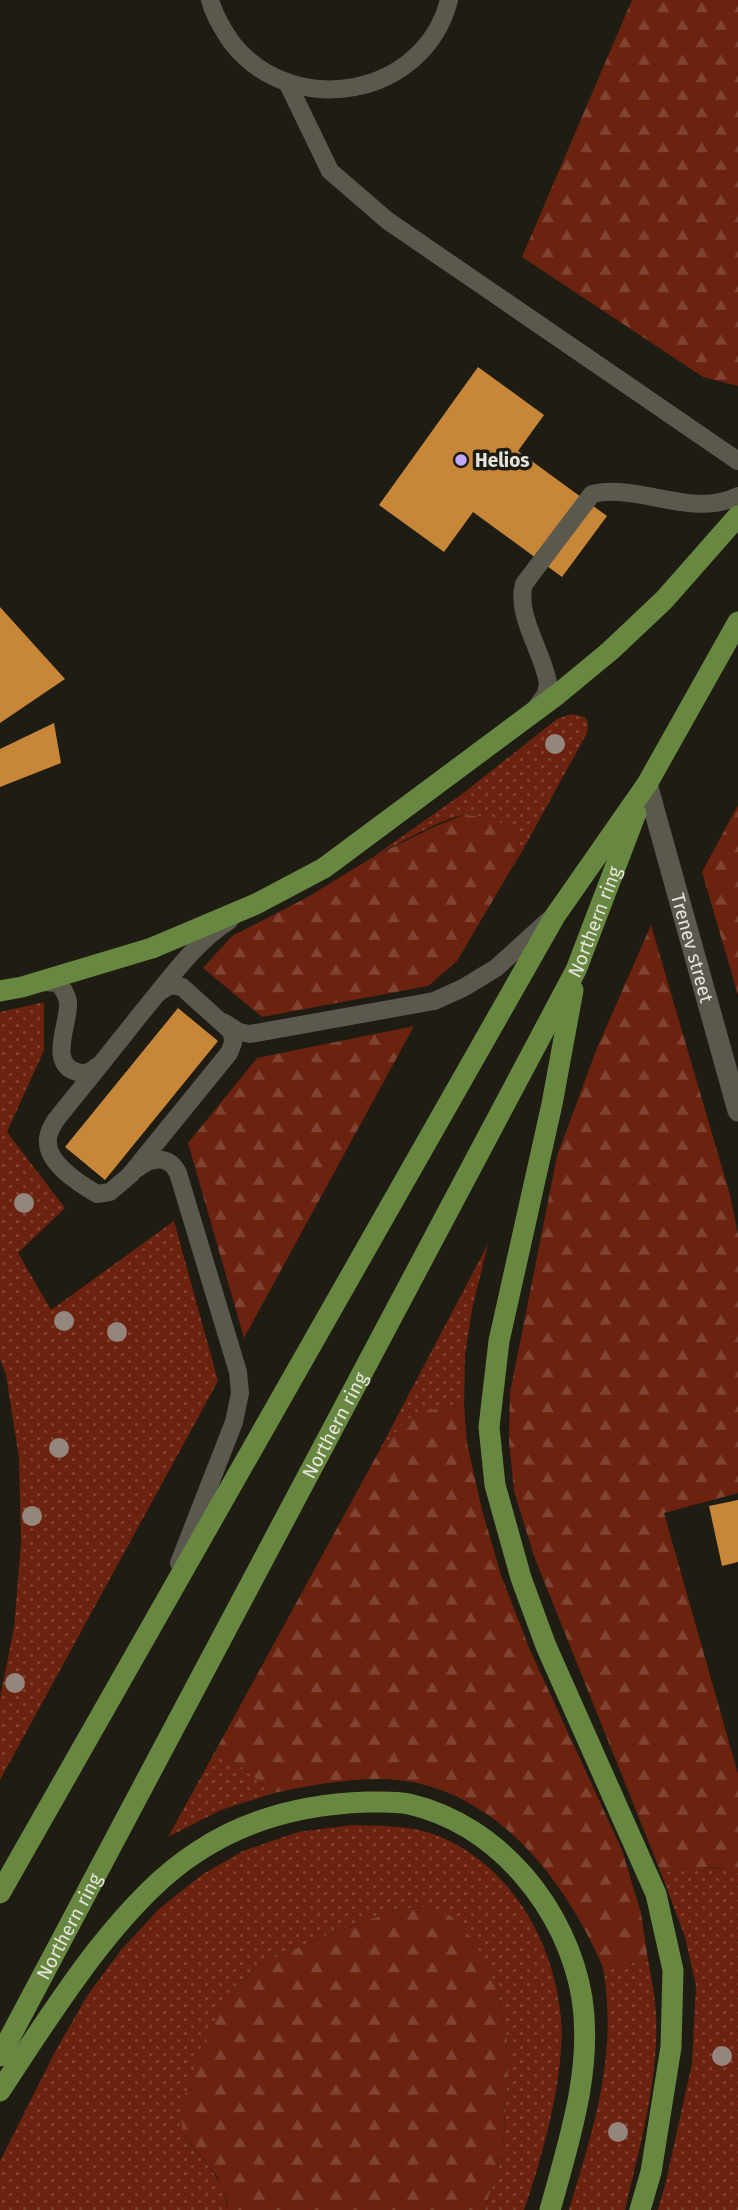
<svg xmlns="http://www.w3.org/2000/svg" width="738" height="2210" viewBox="0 0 738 2210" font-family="'Fira Sans',sans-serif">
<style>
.grass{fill:url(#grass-dots)}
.forest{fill:url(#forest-firs)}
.building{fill:#c88638}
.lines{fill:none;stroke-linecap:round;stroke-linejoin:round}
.lane{stroke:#5b594e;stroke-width:18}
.street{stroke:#5b594e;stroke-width:21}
.primary{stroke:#688841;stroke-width:21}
.tree{fill:#94857d}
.poi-dot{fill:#c1a8f3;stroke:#1e1c13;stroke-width:2.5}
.labels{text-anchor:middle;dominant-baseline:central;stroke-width:7;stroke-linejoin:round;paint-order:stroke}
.poi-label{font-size:19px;font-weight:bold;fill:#e5e4dd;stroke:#1e1c13;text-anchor:start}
.street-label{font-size:19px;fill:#e5e4dd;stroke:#1e1c13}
</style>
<defs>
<pattern id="grass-dots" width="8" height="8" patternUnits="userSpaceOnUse" patternTransform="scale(1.75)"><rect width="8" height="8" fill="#6b220e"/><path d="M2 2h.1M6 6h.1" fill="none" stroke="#804231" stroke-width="1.8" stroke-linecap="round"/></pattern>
<pattern id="forest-firs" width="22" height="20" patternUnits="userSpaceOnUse" patternTransform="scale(1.75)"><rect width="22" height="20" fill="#6b220e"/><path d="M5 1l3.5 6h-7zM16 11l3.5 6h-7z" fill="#804231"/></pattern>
</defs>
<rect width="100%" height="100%" fill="#1e1c13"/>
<g class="grass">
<path d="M571 714 585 717 588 724 587 733 514 866C516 858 520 848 517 839 510 823 480 814 464 815 444 817 393 847 373 857L462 794 557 719Z"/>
<path d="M44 1002V1050L7 1132 65 1208 18 1253 51 1310 174 1221 218 1381 0 1780V1698L14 1628 21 1543 19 1458 6 1375 0 1359V1012Z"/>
<path d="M488 1244 472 1309 465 1356 464 1405C412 1413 412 1413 378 1453Z"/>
<path d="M217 1748 274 1793 221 1810 168 1837Z"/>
<path d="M352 1825C382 1826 413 1825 441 1837 513 1868 554 1943 561 2018 566 2071 542 2160 524 2210H485L503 2146 509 2052 498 1992 429 1907 399 1909 322 1937 257 1966 223 2005 183 2135C200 2159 227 2179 227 2210H0V2161L56 2050 87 1996 121 1950 160 1908 203 1874 243 1851 298 1832Z"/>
<path d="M695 1867 728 1869 738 1873V2210H658L666 2181 692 2063 696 1986 685 1937 661 1873Z"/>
<path d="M648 1960C651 1977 655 1995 656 2013 659 2080 640 2145 625 2210H569C594 2127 618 2055 603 1967Z"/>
</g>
<g class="forest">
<path d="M632 0H738V386L703 377 522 257Z"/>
<path d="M738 805V995L702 872Z"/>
<path d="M464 815C482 815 509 820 517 839 520 848 516 858 513 866L457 961 428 986 262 1017 203 968 232 936 306 898 373 857 436 826Z"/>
<path d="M651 925 730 1195 738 1234V1493L664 1513 738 1774V1873C713 1863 687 1868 661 1873L534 1556 514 1491 509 1442 510 1393 557 1156 597 1048Z"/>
<path d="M414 1026 244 1338 188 1143 257 1058Z"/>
<path d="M464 1405 467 1443 482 1510 501 1575 530 1650 622 1850 641 1913 648 1960 603 1967C568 1887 507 1803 417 1783 374 1773 317 1784 274 1793L217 1748 378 1453 405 1421 422 1411Z"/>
<path d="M429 1907 452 1917 475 1942 498 1992 509 2052 503 2146 485 2210H227V2200L217 2176 183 2135 181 2116 185 2095 201 2048 223 2005 257 1966 322 1937 399 1909Z"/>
</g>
<g class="building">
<path d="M478 367 544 415 518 451 607 516 562 577 473 512 444 552 379 505Z"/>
<path d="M0 607 65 679 0 723Z"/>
<path d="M54 723 61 763 0 787V749Z"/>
<path d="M178 1008 218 1041 105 1180 65 1147Z"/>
<path d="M738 1500V1562L722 1566 709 1506Z"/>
</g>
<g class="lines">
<g class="lane">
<path d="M210 0C214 15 223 30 232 43 293 120 424 98 449 0"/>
<path d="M288 84 330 171 388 221 738 461"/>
<path d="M535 709 546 694 548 683C543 652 515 614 524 584L592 494C641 483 690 519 738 496"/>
<path d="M41 982 58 983C63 989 67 994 68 1002 70 1022 47 1064 77 1072 85 1075 92 1071 97 1066"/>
<path d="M158 993 170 985 182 987 232 1032 233 1043 229 1053 130 1175 110 1192 97 1194C80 1184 48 1164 48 1142 47 1135 51 1128 55 1121 84 1085 114 1048 143 1011 169 980 194 943 229 921"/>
<path d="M225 1023 239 1032 250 1034 434 1001 463 988 496 968 549 920"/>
<path d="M138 1168C152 1157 169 1155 178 1173L238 1372 240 1393 234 1422 179 1563"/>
</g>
<path class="street" id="s1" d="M647 784 738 1111"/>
<g class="primary">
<path d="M573 990 552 1104 499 1341 489 1427 495 1485 521 1578 546 1646 656 1894 673 1970 671 2047 651 2172 640 2210"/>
<path d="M0 991 22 987 152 948 256 904 324 868 558 694 610 651 664 600 738 516"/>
<path d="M0 1893 555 916 647 784 738 622"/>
<path id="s2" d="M0 2056 576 970 636 813"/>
<path d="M0 2091C50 2015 120 1901 197 1852 248 1818 306 1804 367 1802 380 1802 395 1801 409 1804 499 1825 567 1909 582 1998 593 2069 569 2141 550 2210"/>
</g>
</g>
<g class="tree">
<circle cx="555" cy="744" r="10"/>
<circle cx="24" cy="1203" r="10"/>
<circle cx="64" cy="1321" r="10"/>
<circle cx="117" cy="1332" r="10"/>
<circle cx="59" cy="1448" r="10"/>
<circle cx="32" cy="1516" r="10"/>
<circle cx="15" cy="1683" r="10"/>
<circle cx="722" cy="2056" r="10"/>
<circle cx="618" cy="2132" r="10"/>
</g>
<circle class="poi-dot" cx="461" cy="460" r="7"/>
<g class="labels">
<g class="poi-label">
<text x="475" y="460">Helios</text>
</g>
<g class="street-label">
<text stroke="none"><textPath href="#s2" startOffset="1281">Northern ring</textPath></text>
<text stroke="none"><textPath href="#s1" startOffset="170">Trenev street</textPath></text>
<text stroke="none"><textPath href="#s2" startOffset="714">Northern ring</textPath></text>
<text stroke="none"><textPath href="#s2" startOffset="147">Northern ring</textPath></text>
</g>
</g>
</svg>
